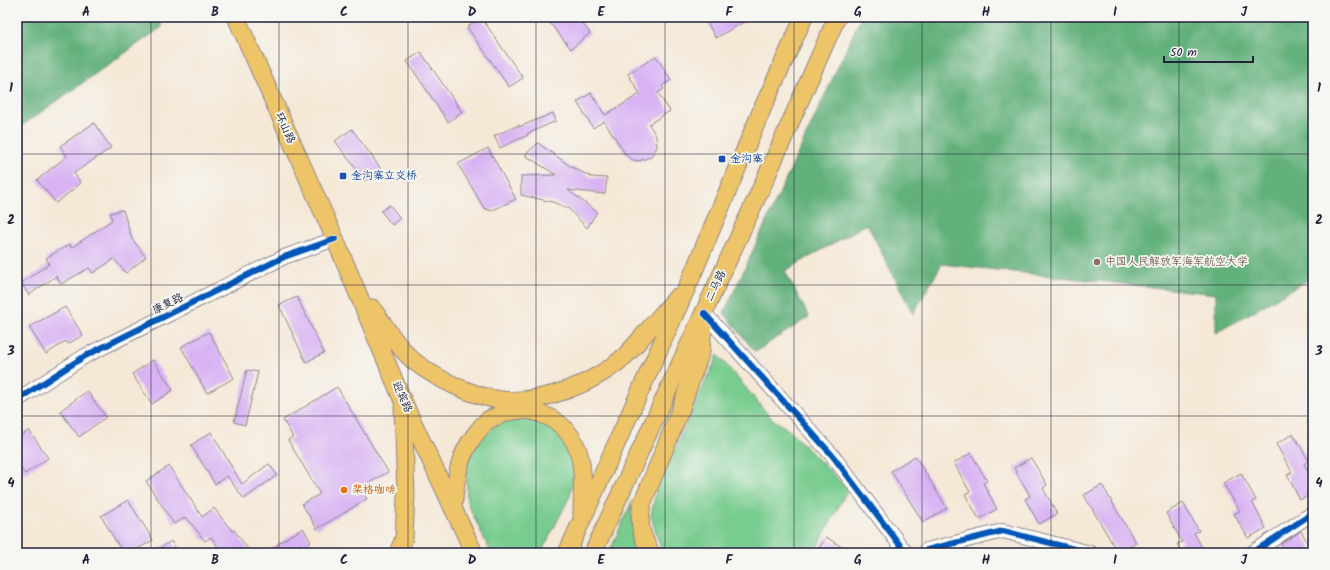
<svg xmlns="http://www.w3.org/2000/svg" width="1330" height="570" viewBox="0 0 1330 570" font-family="Kalam,'LXGW WenKai TC',sans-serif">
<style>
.green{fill:#78cc8f;stroke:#4d7765}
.forest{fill:#62b07a;stroke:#42695a}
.building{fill:#d8b2f3}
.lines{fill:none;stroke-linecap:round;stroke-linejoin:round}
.minor-casing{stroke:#8c8589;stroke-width:16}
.major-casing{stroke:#8c8589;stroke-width:19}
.minor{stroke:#fff;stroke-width:14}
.major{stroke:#eec469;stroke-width:17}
.cycleway-casing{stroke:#f6f6f2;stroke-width:8}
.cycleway{stroke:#0057b8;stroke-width:6}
.grid{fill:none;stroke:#22223b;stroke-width:1;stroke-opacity:0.55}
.transit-dot{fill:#1a4fb4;stroke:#f6f6f2;stroke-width:1.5}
.education-dot{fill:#8d6e63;stroke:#f6f6f2;stroke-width:1.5}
.food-dot{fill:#e8710a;stroke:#f6f6f2;stroke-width:1.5}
.labels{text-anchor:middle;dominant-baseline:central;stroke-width:3.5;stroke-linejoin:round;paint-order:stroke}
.street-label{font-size:11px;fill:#22223b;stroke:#f6f6f2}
.transit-label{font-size:11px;fill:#164399;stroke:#f6f6f2;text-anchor:start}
.education-label{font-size:11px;fill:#785e54;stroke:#f6f6f2;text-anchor:start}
.food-label{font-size:11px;fill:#c56008;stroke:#f6f6f2;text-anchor:start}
.neatline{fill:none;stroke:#22223b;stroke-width:1.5}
.grid-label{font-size:13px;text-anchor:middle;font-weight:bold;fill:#22223b}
</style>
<rect width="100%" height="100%" fill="#f6f6f2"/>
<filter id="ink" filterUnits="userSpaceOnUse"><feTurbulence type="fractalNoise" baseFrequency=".025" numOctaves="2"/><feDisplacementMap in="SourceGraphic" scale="8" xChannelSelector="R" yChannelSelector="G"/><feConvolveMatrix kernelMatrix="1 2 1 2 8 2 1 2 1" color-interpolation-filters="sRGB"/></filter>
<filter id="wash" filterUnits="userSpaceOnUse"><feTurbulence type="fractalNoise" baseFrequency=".012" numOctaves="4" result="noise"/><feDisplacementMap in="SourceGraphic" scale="16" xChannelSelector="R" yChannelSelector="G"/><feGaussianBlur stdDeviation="0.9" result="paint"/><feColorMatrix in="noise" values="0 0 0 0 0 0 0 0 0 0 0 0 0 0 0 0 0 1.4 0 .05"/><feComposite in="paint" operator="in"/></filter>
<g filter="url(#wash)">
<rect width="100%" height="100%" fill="#f5e8d7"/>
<g class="green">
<path d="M718 355 771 418 789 430 848 489 814 553H664L660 546 651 516 656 489Z"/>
<path d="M524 419 541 423 553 428 565 441 572 454 574 470 570 496 541 553H491L467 502 466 467 471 452 482 437 494 427 508 420Z"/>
<path d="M632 501V519L642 553H609Z"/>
</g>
<g class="forest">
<path d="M17 17H158L162 27 17 129Z"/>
<path d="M861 17H1313V277L1216 333V294L942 264 913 314 867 224 785 271 809 317 755 352 724 313Z"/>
</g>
<g id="blocks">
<g class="building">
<path d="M481 17 523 78 509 87 467 27Z"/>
<path d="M545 17H577L590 33 571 49Z"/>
<path d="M704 17H752L716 38Z"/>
<path d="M421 52 462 112 448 122 407 61Z"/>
<path d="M656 56 671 80 662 86 664 89 658 93 670 111 649 124 656 136 657 147 651 157 639 161 633 160 626 155 604 121 593 128 577 102 591 93 605 115 640 94 628 74Z"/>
<path d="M553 113 556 121 527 134 528 135 500 148 494 136 519 125V127Z"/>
<path d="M94 123 111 148 74 173 81 183 56 203 37 180 67 156 60 146Z"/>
<path d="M352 129 381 169 365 181 335 141Z"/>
<path d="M538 143 570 166 591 177 607 178 605 194 568 190 597 212 587 228 569 209 553 202 521 195V176L556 175 525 155Z"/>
<path d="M488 148 516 199 491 211 484 208 458 164Z"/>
<path d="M390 205 400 218 392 225 381 211Z"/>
<path d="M123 210 132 239 146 257 126 273 114 259 93 273 89 268 61 284 56 276 29 295 21 283 49 264 46 258 70 244 71 248 112 220 110 213Z"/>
<path d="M297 297 324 353 306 362 279 305Z"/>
<path d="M65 307 83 335 68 344 66 341 46 354 29 327Z"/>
<path d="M209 332 234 378 207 393 181 347Z"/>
<path d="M153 360 173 390 152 404 132 374Z"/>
<path d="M247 370 258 372 245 425 234 422Z"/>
<path d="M337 387 388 472 360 488 367 499 317 529 302 504 320 494 288 440 293 437 283 420Z"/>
<path d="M87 391 106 417 79 437 60 411Z"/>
<path d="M29 430 48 458 25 474 17 463V439Z"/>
<path d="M211 432 242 484 269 464 277 475 244 499 227 476 215 484 191 445Z"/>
<path d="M1293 434 1309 461 1304 464 1313 480V493L1300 500 1287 475 1292 472 1276 444Z"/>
<path d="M971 453 987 481 983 483 997 509 979 519 965 494 970 492 954 463Z"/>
<path d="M915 456 947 508 923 522 891 471Z"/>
<path d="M1031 458 1047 485 1043 488 1057 514 1039 524 1025 499 1030 496 1014 468Z"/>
<path d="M169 466 202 517 214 508 232 531 234 530 251 553H222L211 537 205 541 186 517 174 524 146 481Z"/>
<path d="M1241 473 1256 500 1252 502 1266 528 1248 538 1234 514 1240 511 1223 483Z"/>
<path d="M1102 485 1136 543 1118 553 1084 495Z"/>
<path d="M128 500 153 540 131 553H123L101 516Z"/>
<path d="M1183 503 1199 531 1194 533 1205 553H1182L1177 544 1182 542 1166 513Z"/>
<path d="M303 528 311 542 302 548 300 544 288 553H266L292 534V535Z"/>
<path d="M1301 531 1313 553H1287L1281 544Z"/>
<path d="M826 537 851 553H816Z"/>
<path d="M171 541 179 553H153Z"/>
</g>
</g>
</g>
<g filter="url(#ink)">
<use href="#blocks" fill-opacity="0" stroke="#8c8589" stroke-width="1"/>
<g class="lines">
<g class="minor-casing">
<g id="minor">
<path d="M704 313 832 455 906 553"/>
<path d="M17 400 85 356 284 257 335 239"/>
<path d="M925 553 927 550 1003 531 1090 553"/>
<path d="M1252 553 1313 513"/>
</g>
</g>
<g class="major-casing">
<g id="major">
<path d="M236 17 335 239 402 399 474 553"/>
<path d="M372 308C385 326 398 348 415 362 436 379 475 397 501 400 542 404 594 384 625 356 631 350 637 343 643 336 654 323 666 310 677 297"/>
<path d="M453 508C456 482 457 459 474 436 478 431 483 424 488 420 491 418 496 417 499 415 530 402 565 418 577 448 585 469 582 493 582 515"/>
<path d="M398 553 404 538 406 495 403 407"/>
<path d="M567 553 688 285 763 107 804 17"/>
<path d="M593 553 764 182 837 17"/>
<path d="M651 553C641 535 638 525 642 504L680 411 701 351 703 325"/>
</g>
</g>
<use href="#minor" class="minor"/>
<use href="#major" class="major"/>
<g class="cycleway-casing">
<g id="cycleway">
<path d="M704 313 832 455 906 553"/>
<path d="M17 400 85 356 284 257 335 239"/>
<path d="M925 553 927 550 1003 531 1090 553"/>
<path d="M1252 553 1313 513"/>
</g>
</g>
<use href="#cycleway" class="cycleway"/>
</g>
</g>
<path class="grid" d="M151 17V553M279 17V553M408 17V553M536 17V553M665 17V553M794 17V553M922 17V553M1051 17V553M1179 17V553M17 154H1313M17 285H1313M17 416H1313"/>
<g class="transit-dot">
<rect x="718" y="155" width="8" height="8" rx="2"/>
<rect x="339" y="172" width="8" height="8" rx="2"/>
</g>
<circle class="education-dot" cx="1097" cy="262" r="4"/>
<circle class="food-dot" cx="344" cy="490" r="4"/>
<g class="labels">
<g class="street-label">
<text transform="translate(285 128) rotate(66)">环山路</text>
<text transform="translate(716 286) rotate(-65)">二马路</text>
<text transform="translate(168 304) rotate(-26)">康复路</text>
<text transform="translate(402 397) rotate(66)">迎宾路</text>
</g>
<g class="transit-label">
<text x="730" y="159">金沟寨</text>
<text x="351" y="176">金沟寨立交桥</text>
</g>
<g class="education-label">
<text x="1105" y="262">中国人民解放军海军航空大学</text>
</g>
<g class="food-label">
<text x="352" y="490">棐格咖啡</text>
</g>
</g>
<rect width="1330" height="570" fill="none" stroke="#f6f6f2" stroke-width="44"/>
<path d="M1164 56v6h89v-6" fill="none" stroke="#22223b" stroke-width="2"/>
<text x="1170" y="56" font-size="12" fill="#22223b" stroke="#f6f6f2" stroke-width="3" paint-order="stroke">50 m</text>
<rect x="22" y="22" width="1286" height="526" class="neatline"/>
<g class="grid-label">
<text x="86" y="16">A</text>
<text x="215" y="16">B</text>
<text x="344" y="16">C</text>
<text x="472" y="16">D</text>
<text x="601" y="16">E</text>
<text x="729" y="16">F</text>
<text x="858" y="16">G</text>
<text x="986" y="16">H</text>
<text x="1115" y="16">I</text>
<text x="1244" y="16">J</text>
<text x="11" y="92">1</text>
<text x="1319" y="92">1</text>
<text x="11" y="224">2</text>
<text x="1319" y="224">2</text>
<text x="11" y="355">3</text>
<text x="1319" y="355">3</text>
<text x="11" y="487">4</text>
<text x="1319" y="487">4</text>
<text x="86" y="564">A</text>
<text x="215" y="564">B</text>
<text x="344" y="564">C</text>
<text x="472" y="564">D</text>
<text x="601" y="564">E</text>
<text x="729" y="564">F</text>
<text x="858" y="564">G</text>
<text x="986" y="564">H</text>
<text x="1115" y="564">I</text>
<text x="1244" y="564">J</text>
</g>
</svg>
